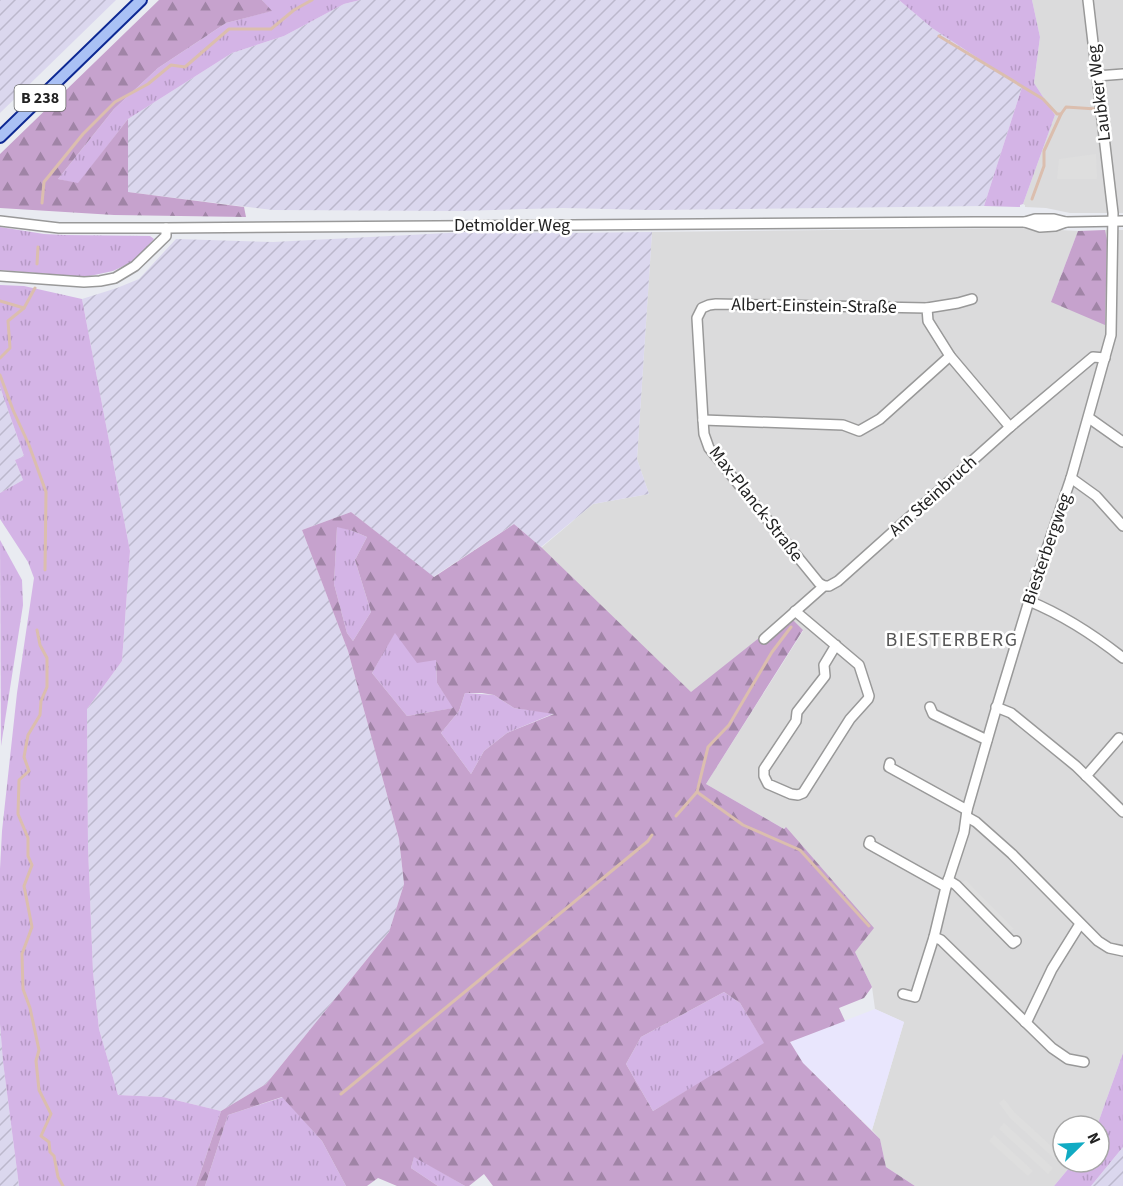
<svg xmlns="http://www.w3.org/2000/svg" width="1123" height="1186" viewBox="0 0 1123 1186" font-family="'Source Sans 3',sans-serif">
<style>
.residential{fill:#dbdbdc}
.education{fill:#e9e6fd}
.farmland{fill:url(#farmland-furrows)}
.grass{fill:url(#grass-tufts)}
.forest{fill:url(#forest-firs);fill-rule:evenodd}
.parking{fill:#dedede}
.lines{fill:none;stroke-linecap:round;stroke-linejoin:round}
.stream{stroke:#dbbeae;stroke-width:3}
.minor-casing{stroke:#999;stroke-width:12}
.major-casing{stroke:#0d2893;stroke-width:14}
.minor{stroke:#fff;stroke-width:9}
.major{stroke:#aac1f5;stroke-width:10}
.labels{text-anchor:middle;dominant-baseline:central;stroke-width:5;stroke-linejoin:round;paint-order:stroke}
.shield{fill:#fff;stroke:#646464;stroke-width:1.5}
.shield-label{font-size:16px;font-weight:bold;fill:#222}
.street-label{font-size:18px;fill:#222;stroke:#fff}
.neighbourhood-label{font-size:20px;letter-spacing:1.5px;fill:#555;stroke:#fff}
</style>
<defs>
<pattern id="farmland-furrows" width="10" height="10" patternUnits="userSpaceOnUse" patternTransform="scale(1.5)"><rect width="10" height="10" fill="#dbd7ee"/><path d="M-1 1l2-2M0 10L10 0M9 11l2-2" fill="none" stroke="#bcb8cc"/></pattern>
<pattern id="grass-tufts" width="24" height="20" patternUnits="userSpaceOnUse" patternTransform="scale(1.5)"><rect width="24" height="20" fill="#d4b4e6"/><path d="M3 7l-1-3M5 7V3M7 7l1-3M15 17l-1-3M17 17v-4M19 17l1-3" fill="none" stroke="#b69ac5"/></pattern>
<pattern id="forest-firs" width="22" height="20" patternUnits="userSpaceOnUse" patternTransform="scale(1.5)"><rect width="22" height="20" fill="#c6a2cd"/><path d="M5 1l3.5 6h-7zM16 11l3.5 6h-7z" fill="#a084a6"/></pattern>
</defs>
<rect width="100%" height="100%" fill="#e9ebf1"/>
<g class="residential">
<path d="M1032 0H1123V213H1070L1046 208 1025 207V205L1023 204 1055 115 1034 83 1040 37Z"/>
<path d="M1024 228 1078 231 1051 302 1105 235V230H1123V1053L1097 1126H1063V1162H1074L1054 1186H915L886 1167 880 1139 872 1130 904 1022 875 1009 872 987 855 952 785 827 784 829 706 784 803 631 787 616 691 693 541 548 593 504 649 494 637 459 652 232Z"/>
</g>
<path class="education" d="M875 1009 904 1022 872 1130 803 1063 790 1042Z"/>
<g class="farmland">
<path d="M0 0H116L0 113Z"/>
<path d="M360 0H899L932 28 1022 87 984 206 652 210 563 208 460 211 273 210 128 192V119L232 53 284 36 344 4Z"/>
<path d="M468 232 564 233 652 232 637 459 649 494 593 504 541 547 514 524 433 577 351 512 302 530 348 651 399 839 404 884 389 932 266 1084 221 1111 163 1097 118 1095 99 1029 93 972 88 847 87 709 122 661 130 551 82 299 117 288 139 279 176 239 273 242Z"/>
<path d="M0 387 24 456 15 460 23 480 0 493Z"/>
<path d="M0 1024 3 1062 19 1186H0Z"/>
<path d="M1123 1147V1186H1091Z"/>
</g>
<g class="grass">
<path d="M262 0H360L344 4 284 36 232 53 128 119 78 184 58 179 114 109 158 68 226 23 271 11Z"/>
<path d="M899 0H1032L1040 37 1034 83 1055 115 1023 204 1020 205V207L984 206 1022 87 932 28Z"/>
<path d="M0 227 44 234 64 235 150 236 154 239 134 261 113 271 85 277 0 270Z"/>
<path d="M0 285 24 286 82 299 130 551 122 661 87 709 88 847 93 972 99 1029 118 1095 163 1097 221 1111 196 1186H19L3 1062 0 1024V869L2 831 17 693 34 578 28 562 0 519V493L23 480 15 460 24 456 0 387Z"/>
<path d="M337 526 353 531 367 537 355 560 371 612 353 641 347 633 334 584Z"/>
<path d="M0 540 22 580 23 605 1 746Z"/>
<path d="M395 632 436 660 437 683 454 708 407 716 372 673Z"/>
<path d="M465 693 494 695 514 708 555 713 507 733 484 751 471 774 441 733 459 711Z"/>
<path d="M724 992 740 1003 765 1044 653 1111 626 1064 641 1037Z"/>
<path d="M1123 1053V1147L1091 1186H1054L1074 1162H1099V1126H1097Z"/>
<path d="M283 1097 322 1141 346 1186H205L228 1115Z"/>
<path d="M414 1156 465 1186H438L411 1168Z"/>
</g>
<g class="forest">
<path d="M159 0H262L272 11 226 23 158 68 114 109 58 179 78 183 128 119V192L244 207 246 217 114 215 0 208V154Z"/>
<path d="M1105 230 1107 240 1105 325 1051 302 1078 231Z"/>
<path d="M351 512 434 577 514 524 541 547 691 692 788 615 803 630 706 784 784 829 786 827 874 928 855 952 872 987 864 998 839 1008 845 1021 790 1042 803 1063 880 1139 886 1167 915 1186H493L484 1174 469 1186H465L414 1157 411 1168 438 1186H397L378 1178 367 1186H346L322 1141 282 1097 228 1115 205 1186H196L221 1111 266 1084 389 932 404 884 399 839 348 651 302 530ZM337 527 353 531 367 537 355 560 371 612 353 641 347 633 334 584ZM395 633 417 663 436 660 437 683 453 708 407 716 372 673ZM465 693H482L494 695 514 708 554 714 507 733 484 751 471 774 441 733 459 711ZM724 992 740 1003 764 1043 653 1111 626 1064 641 1037Z"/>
</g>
<g class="parking">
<path d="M1096 154 1097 179H1057L1059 159Z"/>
<path d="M966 880 1014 929 1007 932 959 884Z"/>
<path d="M1004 1099 1014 1112 1063 1157 1058 1162 1010 1118 999 1103Z"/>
<path d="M1004 1123 1053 1168 1048 1174 999 1129Z"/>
<path d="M994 1135 1033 1171 1028 1176 989 1141Z"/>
</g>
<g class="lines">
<g class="stream">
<path d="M939 36 1043 99 1057 114H1061L1066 107 1096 109"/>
<path d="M1032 199 1044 166V151L1061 114"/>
<path d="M42 203 44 182 83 134 115 102 148 84 171 65 185 67 229 29H271L294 10 312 0"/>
<path d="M37 264 38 247"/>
<path d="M0 301 24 308"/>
<path d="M0 358 10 348 8 321 24 308 35 288"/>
<path d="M0 375 13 410 29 445 46 492 45 570"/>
<path d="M37 630 40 645 47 658V687L41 701 40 715 28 735 24 757 29 771 19 780 18 814 28 838V856L32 865 24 886 32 927 22 954 23 989 30 1008 39 1050 36 1061 39 1090 51 1114 41 1136 49 1142 50 1152 54 1156 58 1177 63 1186"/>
<path d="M697 792 743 825 800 850 869 926"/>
<path d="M676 816 697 792 708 747 729 725 772 652 791 627"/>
<path d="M341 1094 648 841 652 835"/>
</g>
<g class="minor-casing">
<g id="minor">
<path d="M1097 76 1123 74"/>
<path d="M0 221 59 228H166L974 222H1025L1040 227 1055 226 1066 222"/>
<path d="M1025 222 1035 219H1054L1066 222 1123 221"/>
<path d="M0 276 84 282 100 281 115 278 135 266 166 236V228"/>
<path d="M927 308 958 303 972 299"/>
<path d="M1089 418 1123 442"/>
<path d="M703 420 843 425 859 431 880 419 950 356"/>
<path d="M1071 478 1096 496 1123 526"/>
<path d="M824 586 819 583 709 448 704 434 703 420 697 318 702 308 709 305 716 304 927 308 928 321 950 356 1010 427"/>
<path d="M1029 601C1063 615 1094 635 1123 658"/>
<path d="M795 611 859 665 869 696 868 699 850 719 803 793 798 795 791 794 768 784 764 776V769L796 721 797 712 825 676 824 665 836 645"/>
<path d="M764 639 824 586H829L838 581 1010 427 1093 357 1105 358"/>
<path d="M930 707 933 714 987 740"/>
<path d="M996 707 1011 713 1076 766 1123 812"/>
<path d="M890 763 889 767 967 810"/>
<path d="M1086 776 1119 738"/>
<path d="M967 817 976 822 1012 854 1098 941 1109 948 1123 951"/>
<path d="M870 841 869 844 946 887"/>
<path d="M948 880 956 885 1013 943 1016 941"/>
<path d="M934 937 941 940 1052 1048 1068 1059 1084 1062"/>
<path d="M903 994 915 997 934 937 946 887 964 832 967 810 995 713 1029 601 1071 478 1111 335 1113 213 1088 0"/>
<path d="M1025 1022 1028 1019 1052 969 1080 924"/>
</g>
</g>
<g class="major-casing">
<path id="major" d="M0 137 141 0"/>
</g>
<use href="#minor" class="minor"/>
<use href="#major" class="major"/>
</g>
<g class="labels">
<rect class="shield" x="14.5" y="85" width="51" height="26" rx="4.5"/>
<g class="shield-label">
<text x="40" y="98">B 238</text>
</g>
<g class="street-label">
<text transform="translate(1099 93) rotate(-97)">Laubker Weg</text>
<text x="512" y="225">Detmolder Weg</text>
<text transform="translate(814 306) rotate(1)">Albert-Einstein-Straße</text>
<text transform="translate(933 496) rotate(-42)">Am Steinbruch</text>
<text transform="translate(756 504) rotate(52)">Max-Planck-Straße</text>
<text transform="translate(1047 549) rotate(-71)">Biesterbergweg</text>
</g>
<g class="neighbourhood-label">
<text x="952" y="640">BIESTERBERG</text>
</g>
</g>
<g transform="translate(1081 1144) rotate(66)"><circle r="28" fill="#ffffff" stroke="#a7a7a7" stroke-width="1.5"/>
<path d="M0-4.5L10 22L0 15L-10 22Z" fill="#11abc3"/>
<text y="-9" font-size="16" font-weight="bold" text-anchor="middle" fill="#222222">N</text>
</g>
</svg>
